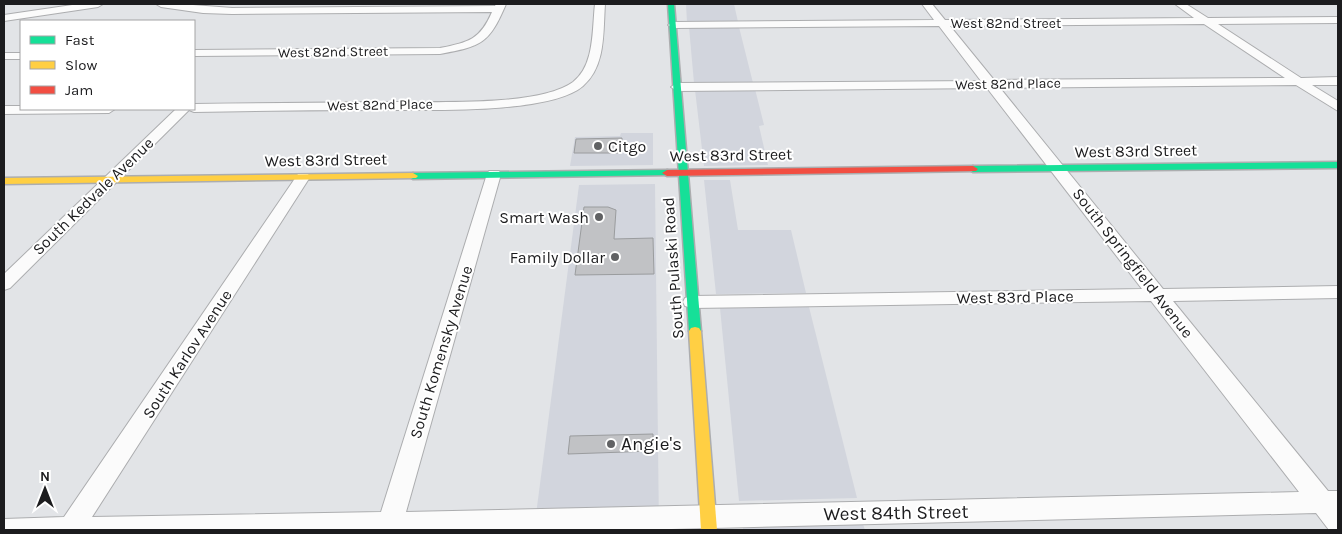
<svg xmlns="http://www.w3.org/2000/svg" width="1342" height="534" viewBox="0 0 1342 534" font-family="Karla,sans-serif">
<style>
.built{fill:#d2d5dd}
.building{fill:#c1c2c5;stroke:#9a9c9e}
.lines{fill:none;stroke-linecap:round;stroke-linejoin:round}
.street-casing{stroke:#acadaf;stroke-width:2}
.fast-casing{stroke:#acadaf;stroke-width:3}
.slow-casing{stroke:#acadaf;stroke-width:3}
.jam-casing{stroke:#acadaf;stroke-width:3}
.street{fill:#fbfbfb;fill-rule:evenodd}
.fast{fill:#16e098;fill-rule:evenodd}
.slow{fill:#ffcf43;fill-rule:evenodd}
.jam{fill:#f24e42;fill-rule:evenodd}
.poi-dot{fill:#616264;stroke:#fff;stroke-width:2}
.labels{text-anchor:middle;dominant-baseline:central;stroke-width:4;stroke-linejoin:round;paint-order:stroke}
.far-street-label{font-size:14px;fill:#1c1c1e;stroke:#fff}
.poi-label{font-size:16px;fill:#1c1c1e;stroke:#fff;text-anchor:end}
.street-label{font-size:16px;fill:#1c1c1e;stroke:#fff}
.near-poi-label{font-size:19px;fill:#1c1c1e;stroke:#fff;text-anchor:start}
.near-street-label{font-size:19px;fill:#1c1c1e;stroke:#fff}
</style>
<rect width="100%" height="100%" fill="#e2e4e7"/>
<g class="built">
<path d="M686 4H734L738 22 687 23Z"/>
<path d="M689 27H739L753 83H694Z"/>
<path d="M755 89 764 125 759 126 768 165 704 166 695 90Z"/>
<path d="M621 133H653V165L570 166 575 137 620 136Z"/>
<path d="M704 180H730L738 230H791L806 293 716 294Z"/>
<path d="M655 184 659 530H534L579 185Z"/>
<path d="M809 307 857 498 739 501 720 308Z"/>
<path d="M863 524 865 530H743V526Z"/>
</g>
<g class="building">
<path d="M622 138 621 153H574L576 139Z"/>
<path d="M584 207H608L616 210 614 239 653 238 654 274 575 275Z"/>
<path d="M653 434V451L568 454 570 436Z"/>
</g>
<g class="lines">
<g class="street-casing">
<g id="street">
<path d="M79 4H103L98 7 4 21V15Z"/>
<path d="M156 4H180L232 8 495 6 496 4H506C489 44 482 46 440 54L194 56V50L440 48C469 42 480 40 492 12L232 14 203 13 161 7Z"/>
<path d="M595 4H605C603 32 606 66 583 86 548 116 416 109 368 110 310 110 252 111 194 112L189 110 10 288 4 290V274L176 109H194V104C256 103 318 103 379 102 426 101 537 108 573 82 595 65 592 29 595 4Z"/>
<path d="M922 4H932L945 20 1194 18 1175 4H1186L1208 18 1338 17V23L1218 24 1301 78 1338 77V85H1312L1338 101V111L1296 85 1000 88 1163 289 1338 286V298L1173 301 1328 491H1338V530H1329L1316 513 630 530H4V519L64 517 298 174H308L310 177 92 517 381 512 487 174 489 171H499L501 174 406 512 1299 492 1151 301 692 308 685 306 683 302 685 298 692 296 1142 289 987 88 677 91 671 87 677 83 981 81 939 26 673 28 668 25 673 22 934 20ZM1204 24 1285 78 994 80 950 26Z"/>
<rect x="4" y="53" width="17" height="6"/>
<path d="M4 106H21V109H115L109 113 4 114Z"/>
</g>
</g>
<g class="fast-casing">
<g id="fast">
<path d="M668 4H674L701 331 699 334H691L689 331Z"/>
<path d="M1338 162V168L973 172 968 169 973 166Z"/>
<path d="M667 170 670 171V175L413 179 408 176 413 173Z"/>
</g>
</g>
<g class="slow-casing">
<g id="slow">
<path d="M413 173 418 176 416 178 4 184V178Z"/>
<path d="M695 327 699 328 701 331 717 530H701L689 331 691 328Z"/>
</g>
</g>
<g class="jam-casing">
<path id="jam" d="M973 166 978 169 976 171 667 176 662 173 667 170Z"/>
</g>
<use href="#street" class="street"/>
<use href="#fast" class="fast"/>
<use href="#slow" class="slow"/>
<use href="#jam" class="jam"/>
</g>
<g class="poi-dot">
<circle cx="598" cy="146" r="5"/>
<circle cx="599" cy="217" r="5"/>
<circle cx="615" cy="257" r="5"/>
<circle cx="611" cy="444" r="5"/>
</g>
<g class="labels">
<g class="far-street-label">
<text x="1006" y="23">West 82nd Street</text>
<text transform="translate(333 52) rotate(-1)">West 82nd Street</text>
<text transform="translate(1008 84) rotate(-1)">West 82nd Place</text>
<text transform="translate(380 105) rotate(-1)">West 82nd Place</text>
</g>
<g class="poi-label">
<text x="608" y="146" text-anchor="start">Citgo</text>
<text x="589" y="217">Smart Wash</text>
<text x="605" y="257">Family Dollar</text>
</g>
<g class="street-label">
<text transform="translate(1136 151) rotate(-1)">West 83rd Street</text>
<text transform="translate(731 155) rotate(-1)">West 83rd Street</text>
<text transform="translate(326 160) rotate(-1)">West 83rd Street</text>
<text transform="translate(93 196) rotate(-44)">South Kedvale Avenue</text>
<text transform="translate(1133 263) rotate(52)">South Springfield Avenue</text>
<text transform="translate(673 268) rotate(-94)">South Pulaski Road</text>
<text transform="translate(1015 297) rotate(-1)">West 83rd Place</text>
<text transform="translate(441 352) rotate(-73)">South Komensky Avenue</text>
<text transform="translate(187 354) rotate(-57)">South Karlov Avenue</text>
</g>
<g class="near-poi-label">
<text x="621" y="444">Angie's</text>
</g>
<g class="near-street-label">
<text transform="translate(896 513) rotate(-1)">West 84th Street</text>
</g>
</g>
<rect width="1342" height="534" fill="none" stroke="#1c1c1e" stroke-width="10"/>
<rect x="20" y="20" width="175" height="90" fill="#ffffff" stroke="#a4a4a5"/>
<rect x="30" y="36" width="25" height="8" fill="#16e098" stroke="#a4a4a5"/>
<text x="65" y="45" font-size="15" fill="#1c1c1e">Fast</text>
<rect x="30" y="61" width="25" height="8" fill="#ffcf43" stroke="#a4a4a5"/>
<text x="65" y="70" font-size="15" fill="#1c1c1e">Slow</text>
<rect x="30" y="86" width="25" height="8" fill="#f24e42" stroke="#a4a4a5"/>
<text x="65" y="95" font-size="15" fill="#1c1c1e">Jam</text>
<g transform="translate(45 489)" stroke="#ffffff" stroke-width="4" paint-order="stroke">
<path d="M0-4L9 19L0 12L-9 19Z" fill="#1c1c1e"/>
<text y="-8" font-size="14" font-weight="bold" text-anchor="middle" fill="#1c1c1e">N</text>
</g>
</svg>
